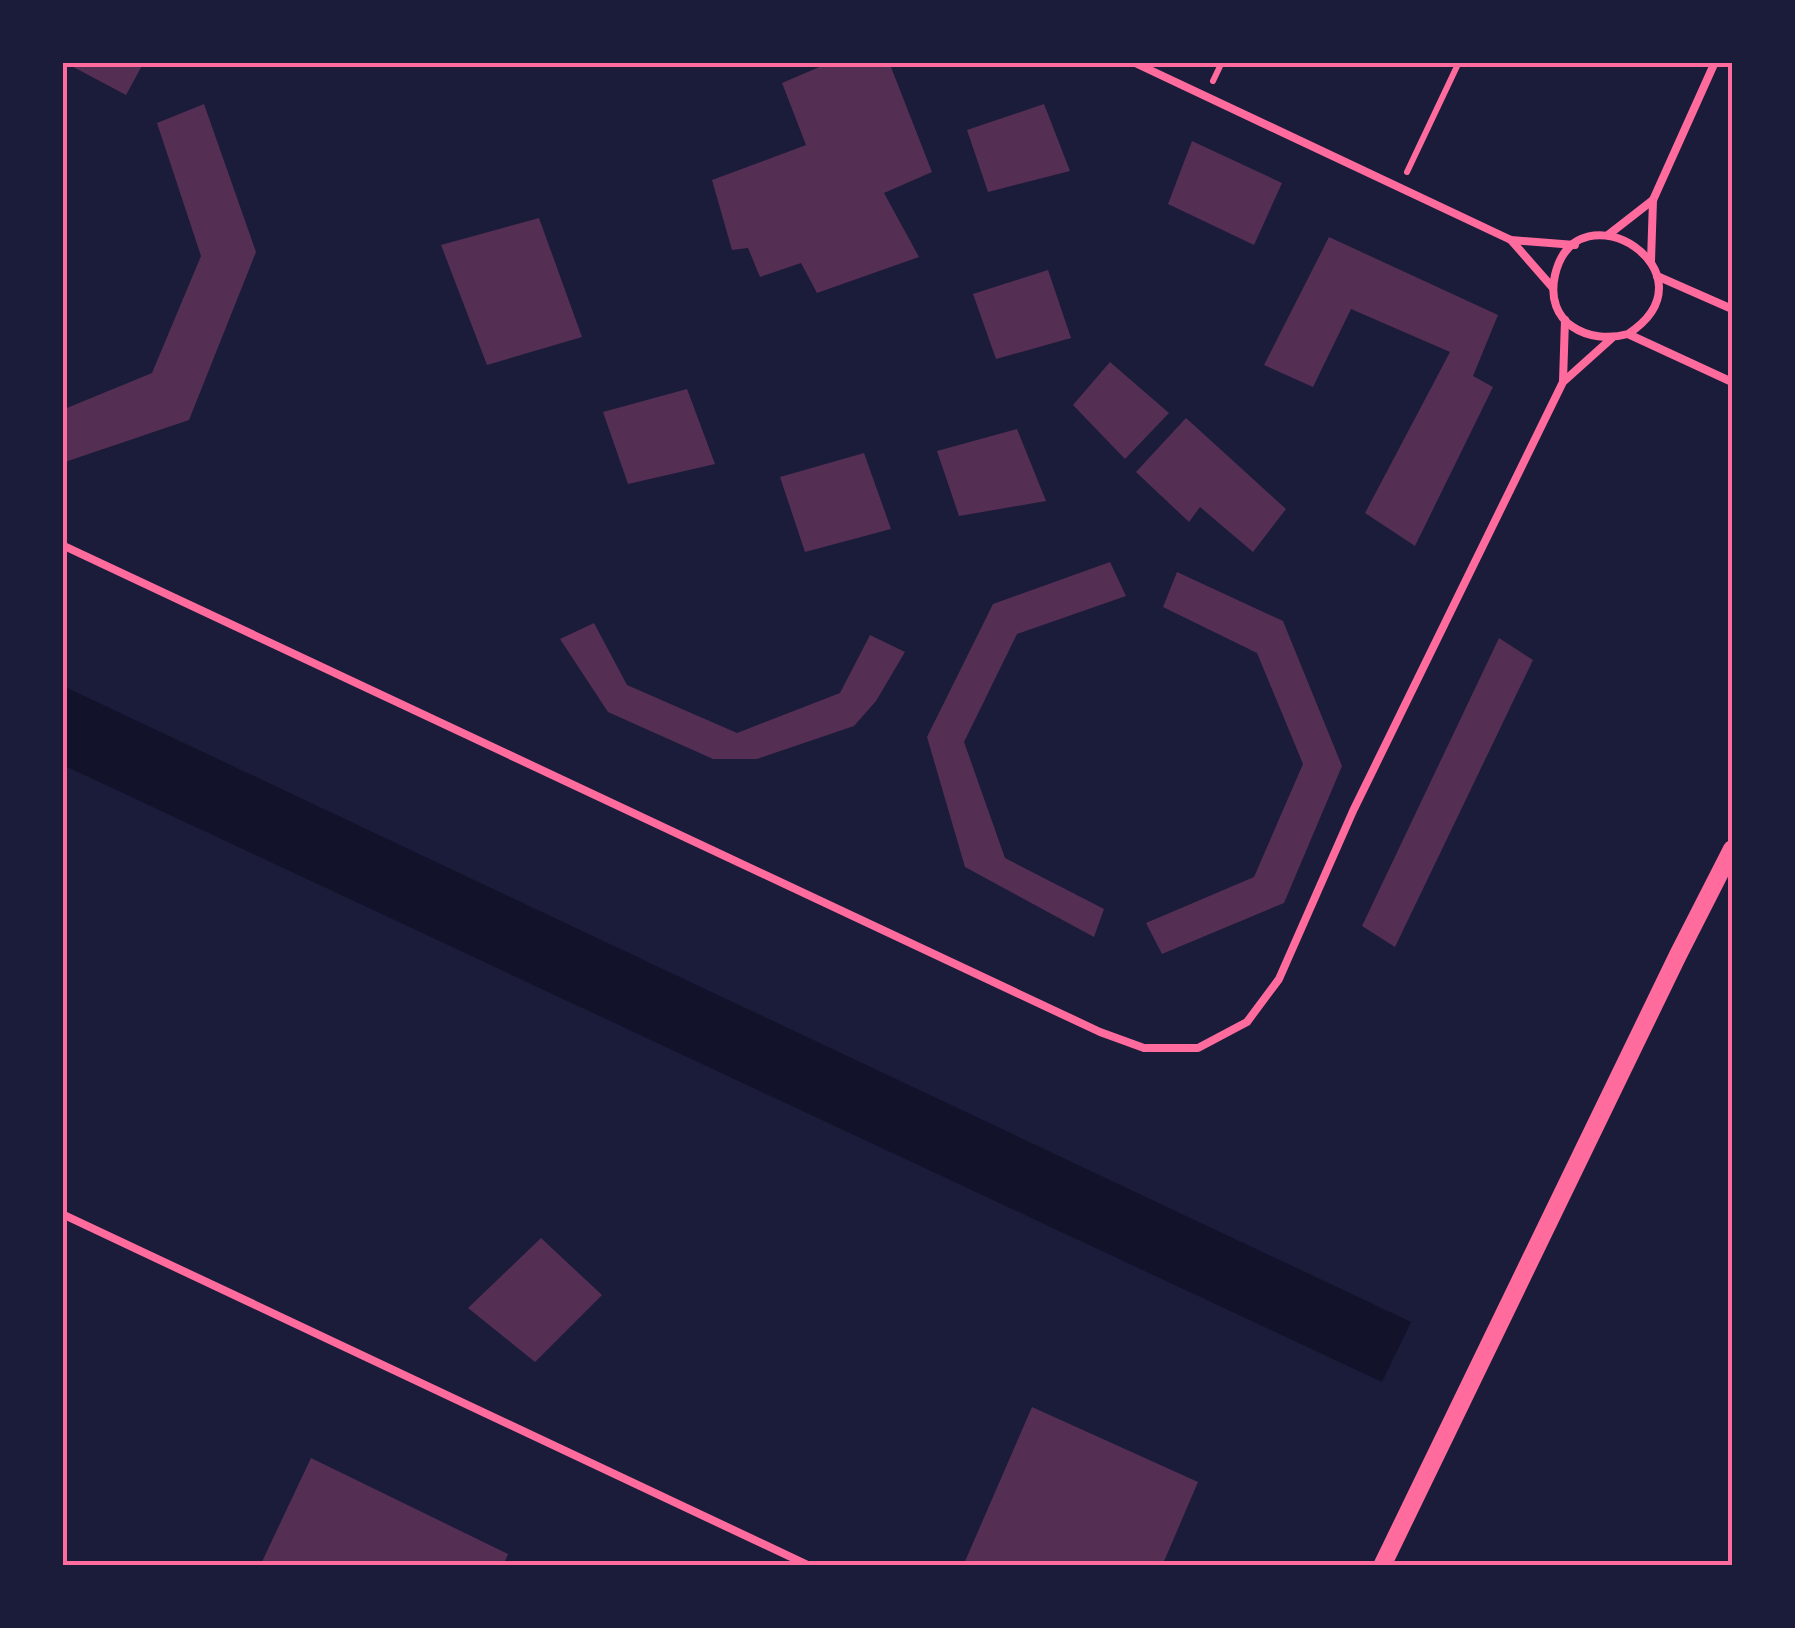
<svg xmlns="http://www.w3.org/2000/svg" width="1795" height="1628" viewBox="0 0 1795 1628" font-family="Lato,sans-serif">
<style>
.water{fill:#12122b}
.building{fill:#542f53}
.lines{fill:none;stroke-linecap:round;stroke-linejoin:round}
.path{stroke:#ff6b9d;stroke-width:6}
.service{stroke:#ff6b9d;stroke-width:8}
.tertiary{stroke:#ff6b9d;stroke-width:18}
.neatline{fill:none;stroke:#ff6b9d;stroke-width:4}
</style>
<rect width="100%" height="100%" fill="#1b1b3a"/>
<path class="water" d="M63 686 1411 1322 1382 1382 63 765Z"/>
<g class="building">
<path d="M64 62H144L126 95Z"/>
<path d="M831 62H889L932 172 884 193 919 257 817 293 801 263 760 277 748 248 732 250 712 180 806 145 782 83Z"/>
<path d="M204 104 256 252 189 420 62 463V410L152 373 201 256 157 123Z"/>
<path d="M1044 104 1070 171 988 192 967 130Z"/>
<path d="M1192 141 1282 183 1254 245 1168 204Z"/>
<path d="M539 218 582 337 487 365 441 245Z"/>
<path d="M1329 237 1498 315 1473 376 1493 387 1415 546 1365 513 1450 352 1351 309 1313 387 1264 365Z"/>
<path d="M1048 270 1071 338 996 359 973 294Z"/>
<path d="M1110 362 1169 413 1125 459 1073 405Z"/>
<path d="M687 389 715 464 628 484 603 412Z"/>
<path d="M1186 418 1286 509 1253 552 1200 507 1189 522 1136 472Z"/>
<path d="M1017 429 1046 501 959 516 937 451Z"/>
<path d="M864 453 891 529 805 552 780 477Z"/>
<path d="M1110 562 1126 596 1017 634 964 742 1005 858 1104 909 1094 937 965 867 927 737 993 604Z"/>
<path d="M1177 572 1283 621 1342 766 1284 903 1162 954 1146 923 1254 877 1303 764 1257 653 1163 607Z"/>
<path d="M594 623 627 685 737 733 840 693 870 635 905 652 876 701 854 726 757 759H713L608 712 560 639Z"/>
<path d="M1499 638 1533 660 1395 947 1362 926Z"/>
<path d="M541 1238 602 1295 535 1362 468 1308Z"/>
<path d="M1032 1407 1198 1482 1162 1566H963Z"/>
<path d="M311 1458 508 1554 503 1566H260Z"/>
</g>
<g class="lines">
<g class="path">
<path d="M1213 81 1222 62"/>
<path d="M1407 172 1459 62"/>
</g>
<g class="service">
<path d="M1133 62 1511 240 1575 245"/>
<path d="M1608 235 1653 200"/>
<path d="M1511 240 1553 288"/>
<path d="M1651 261 1653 200 1715 62"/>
<path d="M1657 276 1732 309"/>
<path d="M1628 334C1721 273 1577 182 1555 275 1544 323 1588 345 1628 334L1732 382"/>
<path d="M1563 381 1565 320"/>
<path d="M62 545 1100 1032 1144 1048H1198L1247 1022 1279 979 1353 811 1563 382 1612 338"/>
<path d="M62 1214 810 1566"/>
</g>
<path class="tertiary" d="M1382 1566 1678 955 1732 849"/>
</g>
<rect width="1795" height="1628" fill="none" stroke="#1b1b3a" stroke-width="130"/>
<rect x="65" y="65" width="1665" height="1498" class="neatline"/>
</svg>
